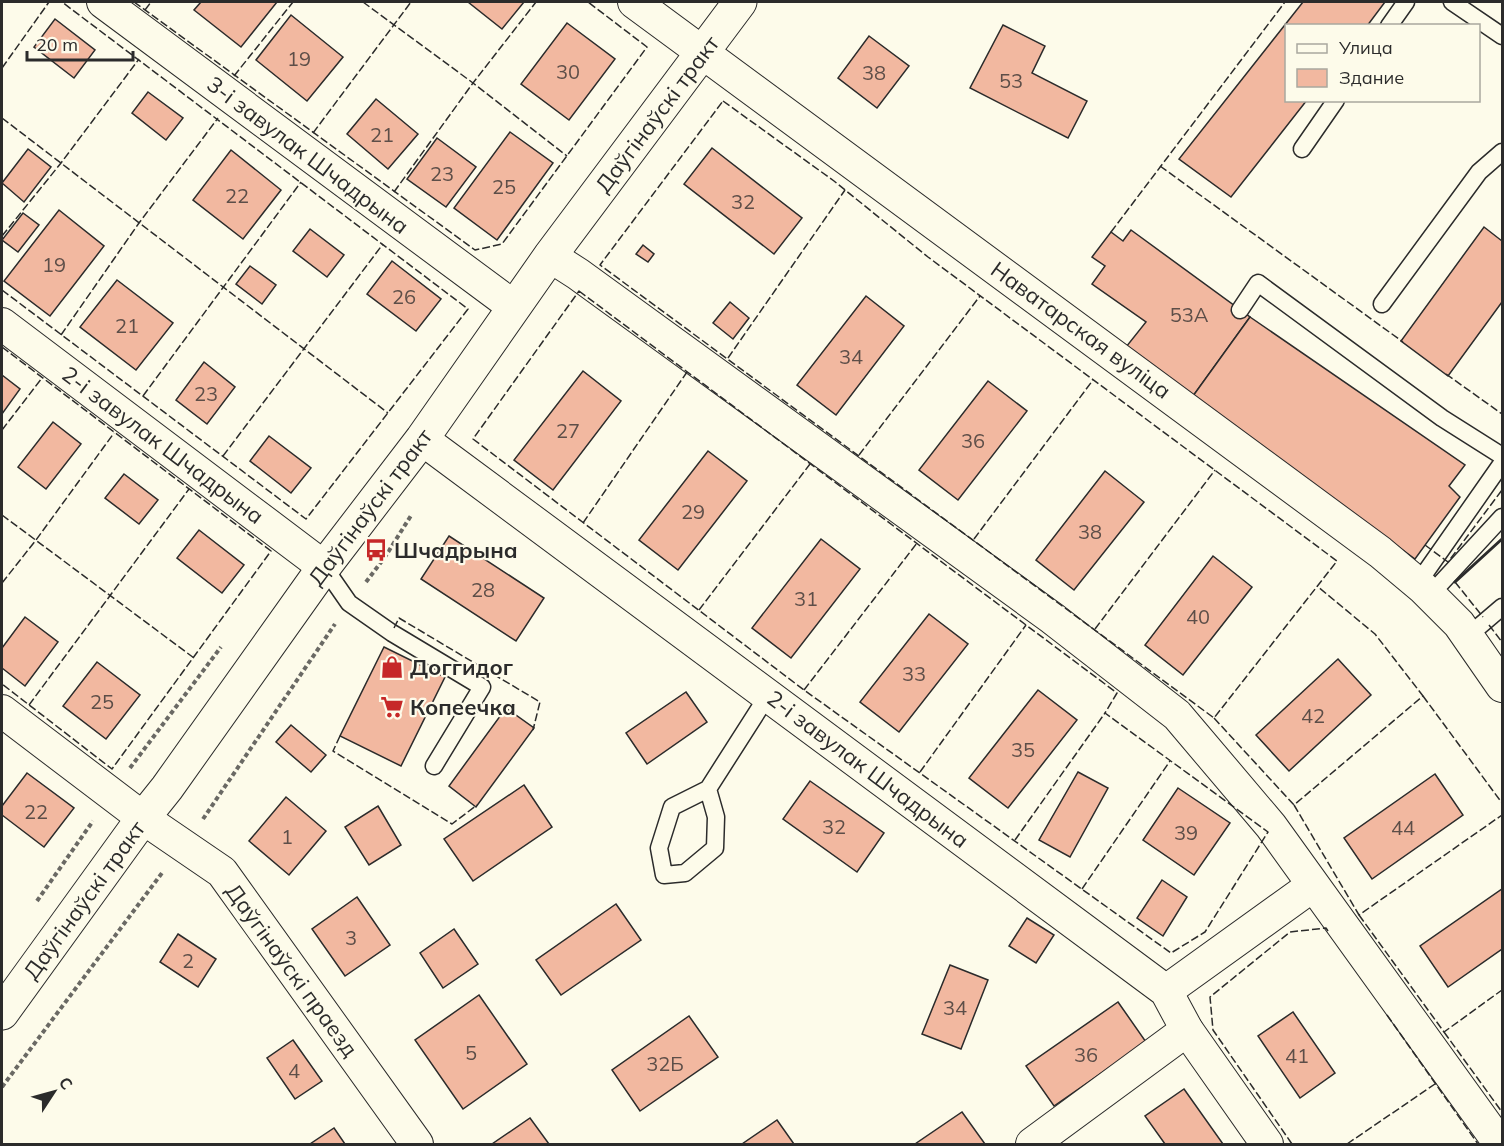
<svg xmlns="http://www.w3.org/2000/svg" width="1504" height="1146" viewBox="0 0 1504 1146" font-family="Mulish,sans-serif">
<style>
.building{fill:#f2b8a0;stroke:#2b2b2b;stroke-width:1.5}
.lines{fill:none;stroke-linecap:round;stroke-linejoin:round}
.service-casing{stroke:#2b2b2b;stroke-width:19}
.minor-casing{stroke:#2b2b2b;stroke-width:34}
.primary-casing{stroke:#2b2b2b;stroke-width:35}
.path{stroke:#6a6964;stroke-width:4;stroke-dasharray:4.5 3;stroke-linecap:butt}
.service{stroke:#fdfbea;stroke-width:16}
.minor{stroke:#fdfbea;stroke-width:32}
.primary{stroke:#fdfbea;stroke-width:33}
.fence{stroke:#2b2b2b;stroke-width:1.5;stroke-dasharray:8 3;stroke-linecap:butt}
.wall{stroke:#2b2b2b;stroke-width:3}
.labels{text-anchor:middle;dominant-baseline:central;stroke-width:4.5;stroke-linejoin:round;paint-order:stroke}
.number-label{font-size:20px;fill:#5d4e48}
.street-label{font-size:22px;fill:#2b2b2b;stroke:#fdfbea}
.poi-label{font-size:22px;font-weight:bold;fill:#2b2b2b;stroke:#fdfbea;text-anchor:start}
</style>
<rect width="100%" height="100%" fill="#fdfbea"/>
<g class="building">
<path d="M201 2H277L241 47 194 10Z"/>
<path d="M468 2H524L502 29Z"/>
<path d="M1303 2H1385L1367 26H1286V100H1307L1231 197 1179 159Z"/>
<path d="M291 15 343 57 307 101 256 60Z"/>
<path d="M55 19 95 50 74 78 34 47Z"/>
<path d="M567 23 615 59 569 120 521 84Z"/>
<path d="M1003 25 1045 46 1032 73 1087 101 1068 138 970 88Z"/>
<path d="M869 36 909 66 877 108 838 78Z"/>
<path d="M148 92 183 118 166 140 132 113Z"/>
<path d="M376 99 418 134 388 169 347 134Z"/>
<path d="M510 132 553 163 497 240 454 208Z"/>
<path d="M437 138 476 167 446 207 407 179Z"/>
<path d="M712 148 802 218 774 254 684 184Z"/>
<path d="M28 149 51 167 24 202 2 183Z"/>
<path d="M231 150 281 190 243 239 193 200Z"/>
<path d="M59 210 104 246 50 316 4 281Z"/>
<path d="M23 213 39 225 18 252 2 240Z"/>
<path d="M1484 227 1502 241V302L1448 376 1401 341Z"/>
<path d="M310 229 344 255 327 277 293 251Z"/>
<path d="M1131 230 1250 317 1193 396 1126 347 1146 322 1092 284 1105 266 1092 257 1111 232 1123 241Z"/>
<path d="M643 245 654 254 648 262 636 254Z"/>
<path d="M392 261 441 299 416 331 367 294Z"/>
<path d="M250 266 276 285 262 304 236 284Z"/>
<path d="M117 280 173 323 136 370 80 327Z"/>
<path d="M866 296 904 326 836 415 797 385Z"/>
<path d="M730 302 749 318 733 339 713 323Z"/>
<path d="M1250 317 1465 465 1449 486 1460 497 1415 559 1193 396Z"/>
<path d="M204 362 235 387 207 424 176 400Z"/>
<path d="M583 371 621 401 553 490 514 460Z"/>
<path d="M2 375 20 389 2 414Z"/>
<path d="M988 381 1027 411 958 500 919 470Z"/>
<path d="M53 422 81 444 46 489 18 467Z"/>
<path d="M269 436 311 468 291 493 250 461Z"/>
<path d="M708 451 747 481 678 570 639 540Z"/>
<path d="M1105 471 1144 502 1074 590 1036 560Z"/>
<path d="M124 474 158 500 139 524 105 498Z"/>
<path d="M199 530 244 565 222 593 177 558Z"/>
<path d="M449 536 544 598 516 641 421 579Z"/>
<path d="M821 539 860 569 791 658 752 628Z"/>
<path d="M1213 556 1252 587 1183 675 1145 645Z"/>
<path d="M929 614 968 644 899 732 860 702Z"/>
<path d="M25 617 58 642 25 686 2 668V648Z"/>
<path d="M384 647 445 677 401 766 340 736Z"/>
<path d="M1338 659 1371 695 1289 771 1256 735Z"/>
<path d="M97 662 140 695 106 739 63 706Z"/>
<path d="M1038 690 1077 720 1008 808 969 778Z"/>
<path d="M686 692 707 722 647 764 626 733Z"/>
<path d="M506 708 534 728 476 807 449 786Z"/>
<path d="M291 725 326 755 311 772 276 742Z"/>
<path d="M1078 772 1108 788 1070 857 1039 840Z"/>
<path d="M27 773 74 808 44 847 2 815V806Z"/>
<path d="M1435 774 1463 815 1372 879 1344 838Z"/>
<path d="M810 781 884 833 857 872 783 819Z"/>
<path d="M524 785 552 827 473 881 444 839Z"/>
<path d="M1178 788 1230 823 1194 875 1143 840Z"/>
<path d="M286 797 326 831 289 875 249 841Z"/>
<path d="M378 806 401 845 369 865 345 827Z"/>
<path d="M1162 880 1187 897 1163 936 1137 918Z"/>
<path d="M1502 889V949L1448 987 1420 946Z"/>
<path d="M357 897 390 945 345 976 312 929Z"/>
<path d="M616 904 641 940 561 995 536 960Z"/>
<path d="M1027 918 1054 935 1036 963 1009 946Z"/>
<path d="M454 929 478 964 443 988 420 953Z"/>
<path d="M178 934 216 959 198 987 160 962Z"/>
<path d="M950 965 988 980 961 1049 922 1034Z"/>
<path d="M479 995 527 1064 463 1109 415 1040Z"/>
<path d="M1118 1002 1146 1042 1054 1106 1026 1066Z"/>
<path d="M1293 1012 1335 1073 1300 1098 1258 1036Z"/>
<path d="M689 1016 718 1057 640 1111 612 1070Z"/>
<path d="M293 1040 322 1081 295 1099 267 1058Z"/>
<path d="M1184 1089 1223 1144H1165L1145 1116Z"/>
<path d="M962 1112 985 1144H915Z"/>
<path d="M530 1118 549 1144H492Z"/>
<path d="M777 1120 794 1144H742Z"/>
<path d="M334 1128 345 1144H310Z"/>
</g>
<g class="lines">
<g class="service-casing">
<g id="service">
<path d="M1452 2 1502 36"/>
<path d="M1389 26 1406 2"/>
<path d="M1302 149 1336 100"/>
<path d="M1382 304 1479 172 1502 152"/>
<path d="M1240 310 1258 283 1442 418 1502 456"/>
<path d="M324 567 349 603 392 633 482 687 434 766"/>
<path d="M1418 583 1502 463"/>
<path d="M1430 595 1502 517"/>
<path d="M1468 636 1502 607"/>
<path d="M708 789 672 807 659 848 664 875 685 873 715 848 716 817 708 789 768 695"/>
</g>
</g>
<g class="minor-casing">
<g id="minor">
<path d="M103 2 514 307"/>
<path d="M634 2 1380 552 1423 588 1459 624 1502 686"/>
<path d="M550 256 578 274 1052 618 1177 715 1271 826 1500 1144"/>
<path d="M2 324 324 567"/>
<path d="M422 439 1166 991 1187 1030 1267 1144"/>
<path d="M2 711 143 818 222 872 417 1144"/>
<path d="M1166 991 1312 886"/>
<path d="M1032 1144 1187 1030"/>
</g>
</g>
<g class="primary-casing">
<path id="primary" d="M2 1013 143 818 167 788 324 567 422 439 550 256 740 2"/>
</g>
<g class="path">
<path d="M366 582 385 557 412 514"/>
<path d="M130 768 221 647"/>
<path d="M203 819 335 624"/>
<path d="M37 901 93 821"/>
<path d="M2 1087 162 873"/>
</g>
<use href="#service" class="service"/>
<use href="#minor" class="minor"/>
<use href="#primary" class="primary"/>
<g class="fence">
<path d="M134 2 475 250 502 244 647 47 588 2"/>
<path d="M363 2 473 83 567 156"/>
<path d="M145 10 151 2"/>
<path d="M2 68 49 2"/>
<path d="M234 76 293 2"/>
<path d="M723 101 834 181 928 257 1337 561 1214 718 600 265Z"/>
<path d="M2 118 388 413"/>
<path d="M313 133 411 2"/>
<path d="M1160 166 1403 342"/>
<path d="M394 192 473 83 536 2"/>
<path d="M1111 232 1285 2"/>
<path d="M2 236 61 163 139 59"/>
<path d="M2 290 306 519 468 309 62 2"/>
<path d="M579 291 1117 693 1105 713 1268 832 1205 932 1171 953 804 690 473 439Z"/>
<path d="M61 335 139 223 218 118"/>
<path d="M2 347 271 551 112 769 2 684"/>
<path d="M728 358 845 190"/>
<path d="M1446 374 1502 414"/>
<path d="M143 396 301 182"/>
<path d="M2 430 42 378"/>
<path d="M859 455 980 296"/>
<path d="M223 456 383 244"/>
<path d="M2 515 194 658"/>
<path d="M583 523 687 372"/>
<path d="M974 539 1093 380"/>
<path d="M1425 545 1448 562 1502 490"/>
<path d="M1455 582 1483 617"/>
<path d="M2 583 36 540 114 433"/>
<path d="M699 610 810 464"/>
<path d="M1489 625 1502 642"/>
<path d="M394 628 399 618 540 702 533 730"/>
<path d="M1095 629 1215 470"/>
<path d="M804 690 917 543"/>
<path d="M1423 696 1502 803"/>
<path d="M29 705 189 489"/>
<path d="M1214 718 1294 805 1423 696 1375 634 1317 586"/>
<path d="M340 736 333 751 452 824 477 805"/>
<path d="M920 772 1026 625"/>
<path d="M1294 805 1359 915 1502 815"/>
<path d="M1015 840 1105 713"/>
<path d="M1082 889 1170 761"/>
<path d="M1359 915 1444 1032 1502 990"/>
<path d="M1387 1015 1478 1144"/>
<path d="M1444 1032 1502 1112"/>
<path d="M1292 1144 1213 1030 1210 997 1290 932 1326 928 1328 931"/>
<path d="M1347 1144 1435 1084"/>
</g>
<path class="wall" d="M1455 582 1502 539"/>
</g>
<defs>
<g id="bus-bare" transform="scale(1.8)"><path d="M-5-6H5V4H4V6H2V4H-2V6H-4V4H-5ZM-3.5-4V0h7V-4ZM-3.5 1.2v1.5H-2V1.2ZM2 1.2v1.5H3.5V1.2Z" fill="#c62828" stroke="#fdfbea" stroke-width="2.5" paint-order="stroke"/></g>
<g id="shop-bare" transform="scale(1.8)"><path d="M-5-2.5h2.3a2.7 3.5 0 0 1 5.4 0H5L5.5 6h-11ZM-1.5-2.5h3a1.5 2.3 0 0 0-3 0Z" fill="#c62828" stroke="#fdfbea" stroke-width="2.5" paint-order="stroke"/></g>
<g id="supermarket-bare" transform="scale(1.8)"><path d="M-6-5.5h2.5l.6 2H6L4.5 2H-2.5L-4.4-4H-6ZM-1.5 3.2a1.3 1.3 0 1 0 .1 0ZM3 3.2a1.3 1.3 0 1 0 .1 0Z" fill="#c62828" stroke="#fdfbea" stroke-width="2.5" paint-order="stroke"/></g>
</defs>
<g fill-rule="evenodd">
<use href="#bus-bare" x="376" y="550"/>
<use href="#shop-bare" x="392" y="667"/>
<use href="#supermarket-bare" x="392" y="707"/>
</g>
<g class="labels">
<g class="number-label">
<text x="299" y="58">19</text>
<text x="568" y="71">30</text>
<text x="874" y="72">38</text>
<text x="1011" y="80">53</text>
<text x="382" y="134">21</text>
<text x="442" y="173">23</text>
<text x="504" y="186">25</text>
<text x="237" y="195">22</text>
<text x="743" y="201">32</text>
<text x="54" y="264">19</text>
<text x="404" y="296">26</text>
<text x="1189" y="314">53А</text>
<text x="127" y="325">21</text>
<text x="851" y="356">34</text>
<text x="206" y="393">23</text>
<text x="568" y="430">27</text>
<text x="973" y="440">36</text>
<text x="693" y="511">29</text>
<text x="1090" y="531">38</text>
<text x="483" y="589">28</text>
<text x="806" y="598">31</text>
<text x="1198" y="616">40</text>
<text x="914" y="673">33</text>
<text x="102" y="701">25</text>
<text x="1313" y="715">42</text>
<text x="1023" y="749">35</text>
<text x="36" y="811">22</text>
<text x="834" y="826">32</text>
<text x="1403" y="827">44</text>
<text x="1186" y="832">39</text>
<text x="287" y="836">1</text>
<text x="351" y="937">3</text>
<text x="188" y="960">2</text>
<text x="955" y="1007">34</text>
<text x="471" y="1052">5</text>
<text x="1086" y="1054">36</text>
<text x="1297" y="1055">41</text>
<text x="665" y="1063">32Б</text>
<text x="294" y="1070">4</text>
</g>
<g class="street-label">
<text transform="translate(657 114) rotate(-53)">Даўгінаўскі тракт</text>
<text transform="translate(308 155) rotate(37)">3-і завулак Шчадрына</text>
<text transform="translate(1081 330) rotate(36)">Наватарская вуліца</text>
<text transform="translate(163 445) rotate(37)">2-і завулак Шчадрына</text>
<text transform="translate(370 507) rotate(-53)">Даўгінаўскі тракт</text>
<text transform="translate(868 769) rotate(37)">2-і завулак Шчадрына</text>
<text transform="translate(84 900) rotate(-54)">Даўгінаўскі тракт</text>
<text transform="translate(292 970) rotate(54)">Даўгінаўскі праезд</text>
</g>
<g class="poi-label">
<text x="394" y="550">Шчадрына</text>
<text x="410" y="667">Доггидог</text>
<text x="410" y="707">Копеечка</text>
</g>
</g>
<rect width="1504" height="1146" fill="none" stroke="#2b2b2b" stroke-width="6"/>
<rect x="1285" y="24" width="195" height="78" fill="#fdfbea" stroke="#a9a89e" stroke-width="1.5"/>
<rect x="1297" y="44" width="30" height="9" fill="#fdfbea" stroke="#a9a89e" stroke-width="1.5"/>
<text x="1339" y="54" font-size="18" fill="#2b2b2b">Улица</text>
<rect x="1297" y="69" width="30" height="18" fill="#f2b8a0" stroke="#a9a89e" stroke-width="1.5"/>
<text x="1339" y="84" font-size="18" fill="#2b2b2b">Здание</text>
<g transform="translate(54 1092) rotate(54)" stroke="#fdfbea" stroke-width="4.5" paint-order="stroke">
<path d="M0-4.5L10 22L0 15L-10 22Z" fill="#2b2b2b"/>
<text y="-9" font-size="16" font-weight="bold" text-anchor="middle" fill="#2b2b2b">С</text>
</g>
<path d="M27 51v9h106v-9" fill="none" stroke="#2b2b2b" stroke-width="3"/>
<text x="36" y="51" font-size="18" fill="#2b2b2b" stroke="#fdfbea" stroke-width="4.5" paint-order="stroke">20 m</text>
</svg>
